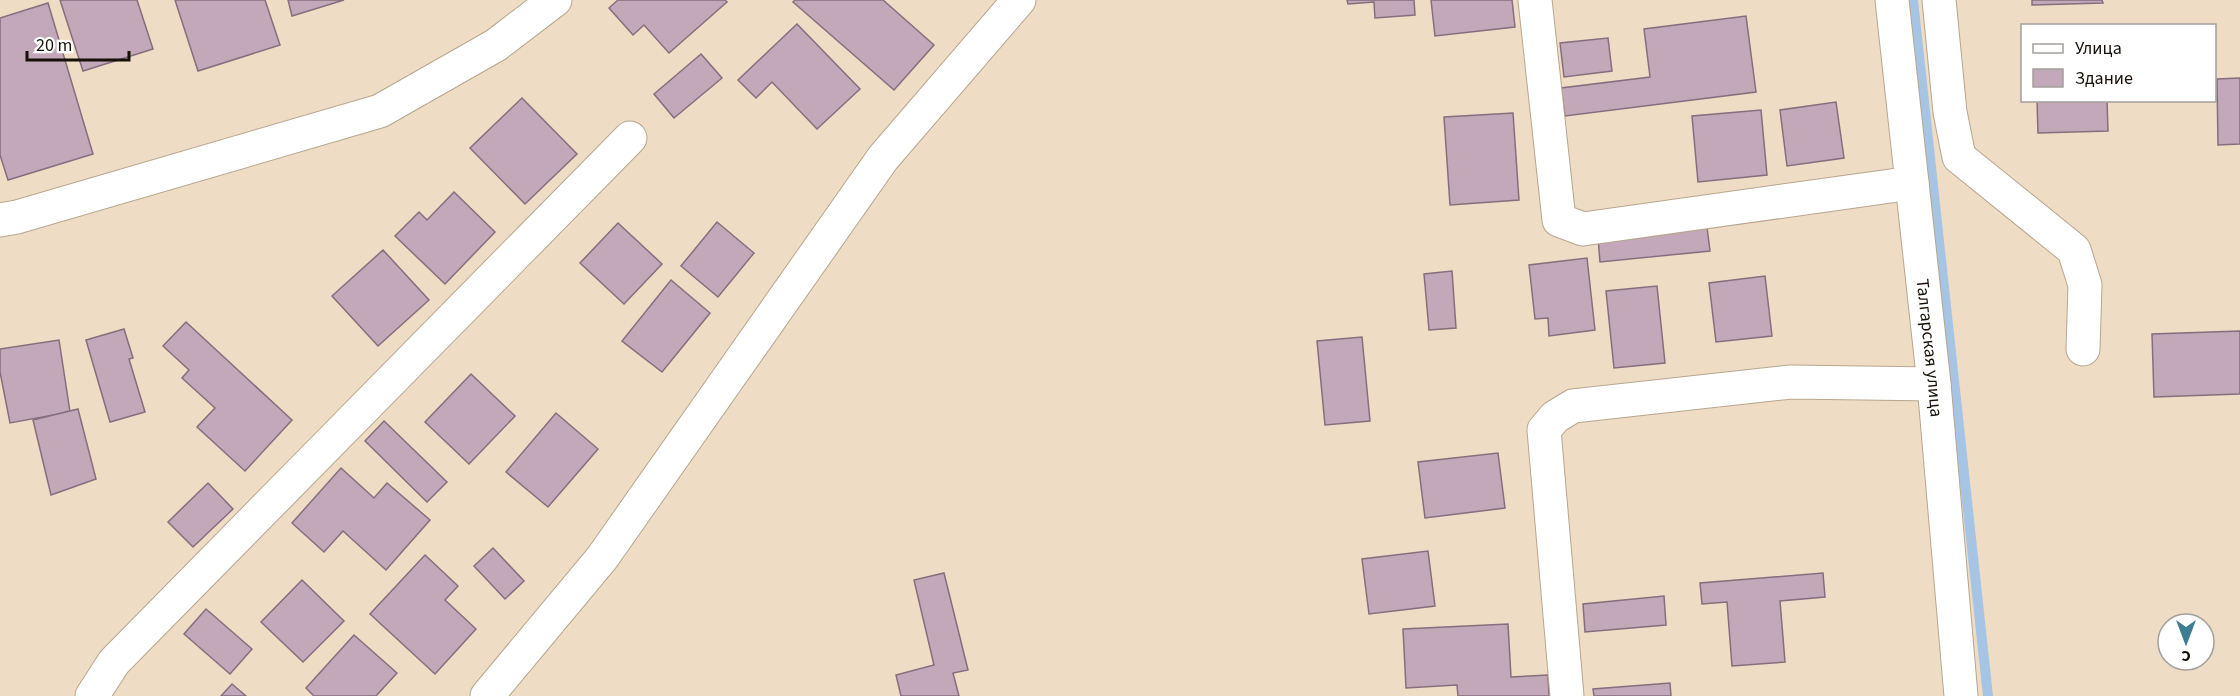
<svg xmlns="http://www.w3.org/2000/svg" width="2240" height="696" viewBox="0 0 2240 696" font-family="'Source Sans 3',sans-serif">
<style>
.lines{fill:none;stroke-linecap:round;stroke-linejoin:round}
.stream{stroke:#a6c5e4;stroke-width:10}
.building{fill:#c2a8b9;stroke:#866e7e;stroke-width:1.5}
.minor-casing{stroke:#b8a68f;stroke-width:35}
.tertiary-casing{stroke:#b8a68f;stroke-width:35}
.minor{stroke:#fff;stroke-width:33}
.tertiary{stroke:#fff;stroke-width:33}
.labels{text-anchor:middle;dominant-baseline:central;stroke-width:4.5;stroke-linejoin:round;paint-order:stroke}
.street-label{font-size:18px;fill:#161008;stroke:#fff}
</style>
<rect width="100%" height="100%" fill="#eedcc4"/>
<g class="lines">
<path class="stream" d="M1913 0 1988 696"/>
</g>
<g class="building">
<path d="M60 0H137L153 49 83 71Z"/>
<path d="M175 0H265L280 45 198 71Z"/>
<path d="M288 0H344L292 16Z"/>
<path d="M618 0H725L727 2 669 53 644 25 633 35 609 8Z"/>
<path d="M795 0H883L934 45 894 90 793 2Z"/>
<path d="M1347 0H1414L1415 15 1375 18 1374 2 1348 4Z"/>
<path d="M1431 0H1512L1515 27 1435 36Z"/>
<path d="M2032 0H2102L2103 3 2032 5Z"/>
<path d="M48 3 93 154 8 180 0 155V18Z"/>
<path d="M1746 16 1756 92 1565 116 1561 88 1650 77 1644 29Z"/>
<path d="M797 24 860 89 817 129 772 82 756 98 738 80Z"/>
<path d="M1608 38 1612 71 1564 77 1560 43Z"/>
<path d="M701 54 722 78 674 118 654 94Z"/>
<path d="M2240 78V144L2218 145 2217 79Z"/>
<path d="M522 98 577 154 525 204 470 148Z"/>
<path d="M2037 100H2107L2108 131 2038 133Z"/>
<path d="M1836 102 1844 158 1787 166 1780 110Z"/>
<path d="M1761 110 1767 175 1698 182 1692 116Z"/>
<path d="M1513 113 1519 200 1450 205 1444 117Z"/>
<path d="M454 192 495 232 445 284 395 236 419 212 427 220Z"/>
<path d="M717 222 754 253 718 297 681 266Z"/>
<path d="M618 223 662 264 624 304 580 263Z"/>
<path d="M1707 227 1710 251 1600 262 1598 238Z"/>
<path d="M383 250 429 300 378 346 332 296Z"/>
<path d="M1587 258 1595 330 1549 336 1548 318 1535 319 1529 265Z"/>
<path d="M1452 271 1456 328 1429 330 1424 274Z"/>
<path d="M1765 276 1772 336 1716 342 1709 283Z"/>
<path d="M671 280 710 313 662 372 622 341Z"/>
<path d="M1657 286 1665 363 1614 368 1606 291Z"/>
<path d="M186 322 292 420 245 471 197 427 215 408 182 378 189 370 163 346Z"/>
<path d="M124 329 133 358 129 359 145 412 110 422 86 340Z"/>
<path d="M2240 331V394L2154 397 2152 334Z"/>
<path d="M1362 337 1370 421 1325 425 1317 341Z"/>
<path d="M59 340 70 412 10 423 0 372V349Z"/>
<path d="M471 374 515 416 469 464 425 422Z"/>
<path d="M78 409 96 479 51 495 33 420Z"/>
<path d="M556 413 598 449 548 507 506 472Z"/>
<path d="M384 421 447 482 427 502 365 441Z"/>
<path d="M1498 453 1505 508 1425 518 1418 462Z"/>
<path d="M341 468 374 498 387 483 430 520 386 570 343 531 324 552 292 523Z"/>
<path d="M208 483 233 509 193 547 168 522Z"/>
<path d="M493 548 524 581 505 599 474 566Z"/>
<path d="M1428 551 1435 606 1369 614 1362 559Z"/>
<path d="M425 555 458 586 445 600 476 629 435 674 370 614Z"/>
<path d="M944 573 968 670 953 673 959 696H901L896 675 934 665 914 580Z"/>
<path d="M1823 573 1825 597 1780 601 1785 662 1732 666 1727 602 1702 604 1700 583Z"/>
<path d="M302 580 344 621 303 662 261 622Z"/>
<path d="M1664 596 1666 625 1585 632 1583 604Z"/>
<path d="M206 609 252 649 230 674 184 634Z"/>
<path d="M1508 624 1511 677 1548 675 1549 696H1458L1457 685 1406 688 1403 629Z"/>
<path d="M354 635 397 673 376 696H314L306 688Z"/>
<path d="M1670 683 1671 696H1594L1593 689Z"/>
<path d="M232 684 246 696H221Z"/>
</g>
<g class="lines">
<g class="minor-casing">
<g id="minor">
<path d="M1535 0 1559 220 1583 229 1912 183"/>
<path d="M1939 0 1950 112 1959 157 2074 250 2085 285 2083 349"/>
<path d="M0 220 17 217 380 111 496 45 555 0"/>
<path d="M92 696 114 662 630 138"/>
<path d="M487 696 602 558 883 158 1019 0"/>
<path d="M1567 696 1544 430 1555 417 1573 406 1791 382 1934 384"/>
</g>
</g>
<g class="tertiary-casing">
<g id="tertiary">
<path id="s1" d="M1892 0 1934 384 1961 696"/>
</g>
</g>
<use href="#minor" class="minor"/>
<use href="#tertiary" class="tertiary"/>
</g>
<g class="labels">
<g class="street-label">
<text stroke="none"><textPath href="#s1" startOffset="350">Талгарская улица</textPath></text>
</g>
</g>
<rect x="2021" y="24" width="195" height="78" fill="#ffffff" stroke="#a29f9c" stroke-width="1.5"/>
<rect x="2033" y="44" width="30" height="9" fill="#ffffff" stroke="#a29f9c" stroke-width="1.5"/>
<text x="2075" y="54" font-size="18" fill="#161008">Улица</text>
<rect x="2033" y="69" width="30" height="18" fill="#c2a8b9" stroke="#a29f9c" stroke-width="1.5"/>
<text x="2075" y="84" font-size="18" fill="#161008">Здание</text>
<g transform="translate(2186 642) rotate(180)"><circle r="28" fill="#ffffff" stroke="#a29f9c" stroke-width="1.5"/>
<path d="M0-4.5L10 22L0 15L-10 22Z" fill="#3d7d91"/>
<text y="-9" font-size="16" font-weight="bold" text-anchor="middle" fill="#161008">С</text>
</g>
<path d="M27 51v9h102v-9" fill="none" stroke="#161008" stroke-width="3"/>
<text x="36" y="51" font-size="18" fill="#161008" stroke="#ffffff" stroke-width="4.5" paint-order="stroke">20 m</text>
</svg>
